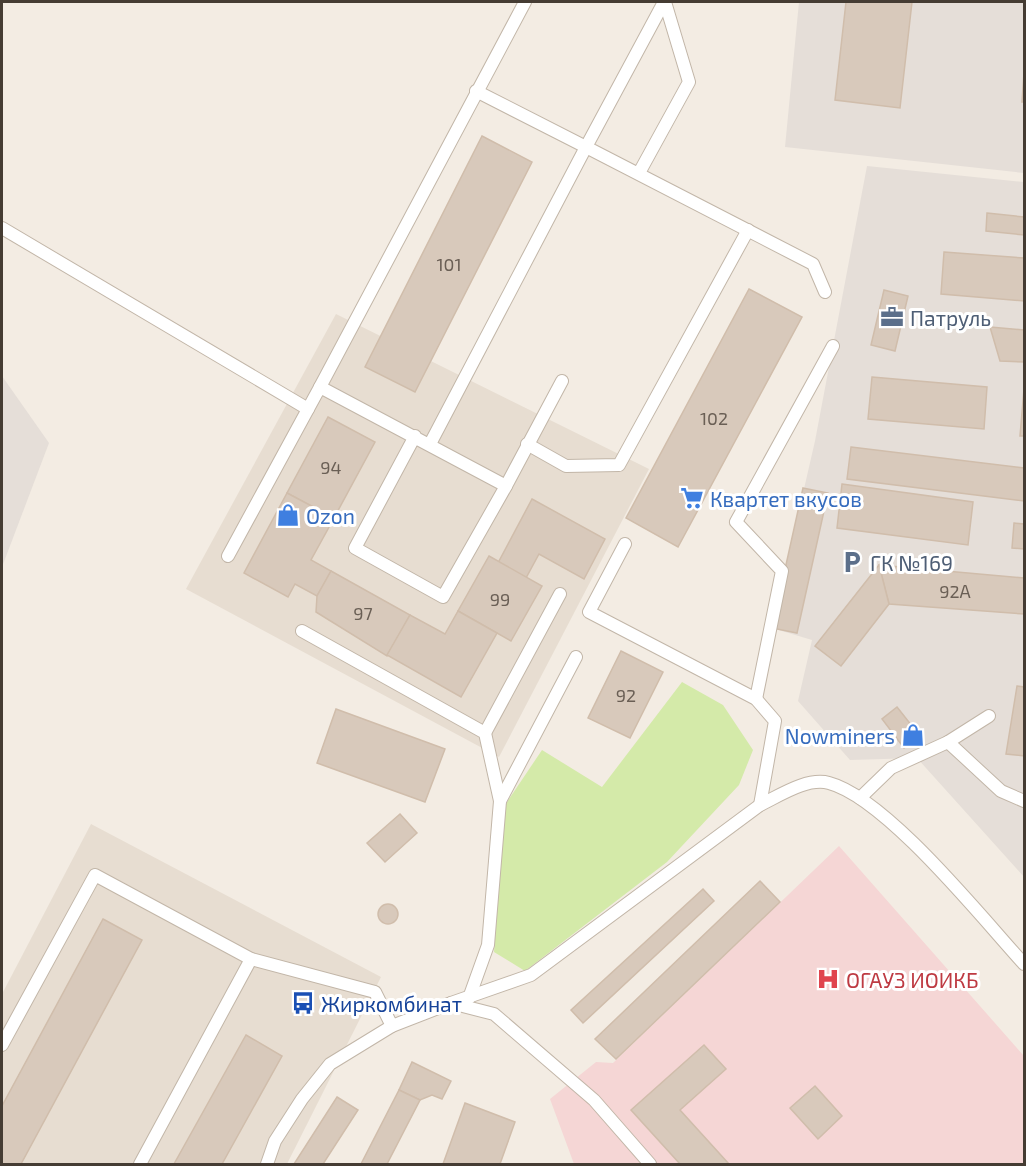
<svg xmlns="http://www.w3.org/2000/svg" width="1026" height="1166" viewBox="0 0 1026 1166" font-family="'Exo 2',sans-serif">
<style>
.residential{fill:#e7ddd1}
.industrial{fill:#e5ded8}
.medical{fill:#f5d6d5}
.green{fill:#d4eaa9}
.building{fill:#d8c9bb;stroke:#d0bdab;stroke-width:1.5}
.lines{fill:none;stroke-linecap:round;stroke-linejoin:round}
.lane-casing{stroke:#c2b6a8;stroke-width:14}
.lane{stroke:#fff;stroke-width:12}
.labels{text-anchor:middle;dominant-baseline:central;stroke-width:6;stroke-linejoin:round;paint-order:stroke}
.number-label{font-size:18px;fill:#6a5f55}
.service-label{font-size:21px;fill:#4e5e75;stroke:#fff;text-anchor:start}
.shop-label{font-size:21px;fill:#366cbe;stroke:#fff;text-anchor:start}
.health-label{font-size:21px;fill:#be3a42;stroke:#fff;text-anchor:start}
.transit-label{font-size:21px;fill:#164399;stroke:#fff;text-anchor:start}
</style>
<rect width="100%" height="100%" fill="#f3ece3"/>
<g class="residential">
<path d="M336 314 649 469 499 757 186 589Z"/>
<path d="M91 824 381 977 287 1164H2V994Z"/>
</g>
<g class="industrial">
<path d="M799 2H1024V173L785 147Z"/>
<path d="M867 166 1024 182V877L917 758 850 760 798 701 812 640 772 628 815 441Z"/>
<path d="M2 376 49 443 2 567Z"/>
</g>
<path class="medical" d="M839 846 1024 1056V1164H574L550 1099 596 1062 613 1063Z"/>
<path class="green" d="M682 682 723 705 753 750 739 785 667 862 525 971 494 952 505 805 542 750 602 787Z"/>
<g class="building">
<path d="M846 2H912L900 108 835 100Z"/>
<path d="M1024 73V102H1022Z"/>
<path d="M482 136 532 162 415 392 365 367Z"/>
<path d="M987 213 1024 217V235L986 231Z"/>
<path d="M944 252 1024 258V301L941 294Z"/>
<path d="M749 289 802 317 678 547 626 518Z"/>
<path d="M884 290 908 296 895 351 871 345Z"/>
<path d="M990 327 1024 330V362L1000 361Z"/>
<path d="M872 377 987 387 984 429 868 419Z"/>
<path d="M1024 389V436H1020Z"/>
<path d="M328 417 375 442 334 518 287 493Z"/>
<path d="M851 447 1024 468V501L847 479Z"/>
<path d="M842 484 973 502 968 545 837 528Z"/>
<path d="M803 488 828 493 797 633 772 628Z"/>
<path d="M287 493 334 518 311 560 331 571 317 596 295 584 288 597 244 573Z"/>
<path d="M532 499 605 539 584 579 539 554 526 578 498 563Z"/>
<path d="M1014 523 1024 524V549L1012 548Z"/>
<path d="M489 556 542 586 511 641 458 611Z"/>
<path d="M879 565 1024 578V614L889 604Z"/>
<path d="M879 565 889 604 841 666 815 646Z"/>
<path d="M331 571 410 615 387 656 316 612 317 596Z"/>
<path d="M458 611 497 633 461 697 387 655 410 615 445 634Z"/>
<path d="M621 651 663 672 630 738 588 718Z"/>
<path d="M1017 686 1024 687V756L1006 754Z"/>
<path d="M897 707 920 736 904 748 882 719Z"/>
<path d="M336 709 445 749 425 802 317 763Z"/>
<path d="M400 814 417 833 385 862 367 843Z"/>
<path d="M760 881 780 902 616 1059 595 1039Z"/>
<path d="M703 889 714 901 583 1023 571 1010Z"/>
<circle cx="388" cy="914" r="10"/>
<path d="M103 919 142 940 21 1164H2V1106Z"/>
<path d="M246 1035 282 1056 222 1164H174Z"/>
<path d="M704 1045 726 1069 680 1110 729 1164H680L631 1110Z"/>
<path d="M412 1062 451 1081 442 1099 432 1095 420 1100 399 1090Z"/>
<path d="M815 1086 842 1116 818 1139 790 1108Z"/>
<path d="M399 1090 420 1100 387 1164H361Z"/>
<path d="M337 1097 358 1110 323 1164H294Z"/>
<path d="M465 1103 515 1122 500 1164H443Z"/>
</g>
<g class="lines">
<g class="lane-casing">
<g id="lane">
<path d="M664 2 586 147 813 264 825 292"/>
<path d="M639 173 689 82 665 2"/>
<path d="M2 228 308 409"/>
<path d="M320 387 525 2"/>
<path d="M430 444 586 147 476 91"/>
<path d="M527 444 566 466 619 465 748 230"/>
<path d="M506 486 562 381"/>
<path d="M625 544 589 612 756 699 775 721 760 805"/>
<path d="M228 556 320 387 506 486 443 597 355 548 415 436"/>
<path d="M302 631 485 733 500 801"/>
<path d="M756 699 782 571 736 522 833 346"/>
<path d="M485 733 560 594"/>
<path d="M948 742 989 716"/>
<path d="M860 798 891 768 948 742 1001 791 1024 801"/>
<path d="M469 998 488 945 500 801 576 657"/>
<path d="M451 1003 531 975 760 805C779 796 807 777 829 783 886 798 982 918 1024 964"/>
<path d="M2 1045 95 875 251 959"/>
<path d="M140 1164 251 959 375 992 392 1026"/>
<path d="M267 1164 275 1141 302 1099 330 1064 392 1026 451 1003 494 1014 594 1100 650 1164"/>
</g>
</g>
<use href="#lane" class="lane"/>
</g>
<defs>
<g id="office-bare" transform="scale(1.8)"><path d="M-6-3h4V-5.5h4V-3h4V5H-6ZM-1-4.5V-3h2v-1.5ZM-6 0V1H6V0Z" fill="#5c6f8a" stroke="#fff" stroke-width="2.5" paint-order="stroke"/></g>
<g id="supermarket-bare" transform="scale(1.8)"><path d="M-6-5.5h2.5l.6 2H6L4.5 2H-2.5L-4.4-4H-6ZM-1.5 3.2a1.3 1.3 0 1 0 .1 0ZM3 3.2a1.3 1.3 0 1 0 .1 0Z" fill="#3f7fe0" stroke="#fff" stroke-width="2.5" paint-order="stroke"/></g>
<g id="shop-bare" transform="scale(1.8)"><path d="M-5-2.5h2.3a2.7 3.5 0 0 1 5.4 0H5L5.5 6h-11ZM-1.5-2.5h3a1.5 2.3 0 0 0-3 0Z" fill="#3f7fe0" stroke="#fff" stroke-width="2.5" paint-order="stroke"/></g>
<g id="parking-bare" transform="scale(1.8)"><path d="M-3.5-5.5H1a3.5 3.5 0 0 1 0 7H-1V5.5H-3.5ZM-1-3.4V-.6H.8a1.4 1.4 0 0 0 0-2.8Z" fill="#5c6f8a" stroke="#fff" stroke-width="2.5" paint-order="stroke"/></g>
<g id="hospital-bare" transform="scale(1.8)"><path d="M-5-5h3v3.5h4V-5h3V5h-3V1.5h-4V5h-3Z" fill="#e0444e" stroke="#fff" stroke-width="2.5" paint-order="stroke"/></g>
<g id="bus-bare" transform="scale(1.8)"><path d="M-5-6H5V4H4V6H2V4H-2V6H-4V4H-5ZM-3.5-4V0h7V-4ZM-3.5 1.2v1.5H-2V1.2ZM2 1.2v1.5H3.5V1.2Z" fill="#1a4fb4" stroke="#fff" stroke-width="2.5" paint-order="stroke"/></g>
</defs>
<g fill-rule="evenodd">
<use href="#office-bare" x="892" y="317"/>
<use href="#supermarket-bare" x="692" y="498"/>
<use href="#shop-bare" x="288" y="515"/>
<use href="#parking-bare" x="852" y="562"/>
<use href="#shop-bare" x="913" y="735"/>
<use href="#hospital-bare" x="828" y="979"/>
<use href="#bus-bare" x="303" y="1003"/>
</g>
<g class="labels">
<g class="number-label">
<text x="449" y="264">101</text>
<text x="714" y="418">102</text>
<text x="331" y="467">94</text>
<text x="955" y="591">92А</text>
<text x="500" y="599">99</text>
<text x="363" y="613">97</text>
<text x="626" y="695">92</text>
</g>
<g class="service-label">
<text x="910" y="317">Патруль</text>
<text x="870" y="562">ГК №169</text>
</g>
<g class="shop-label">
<text x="710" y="498">Квартет вкусов</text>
<text x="306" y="515">Ozon</text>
<text x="895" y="735" text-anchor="end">Nowminers</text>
</g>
<g class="health-label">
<text x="846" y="979">ОГАУЗ ИОИКБ</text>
</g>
<g class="transit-label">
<text x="321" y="1003">Жиркомбинат</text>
</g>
</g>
<rect width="1026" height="1166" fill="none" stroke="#453c33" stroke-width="6"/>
</svg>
